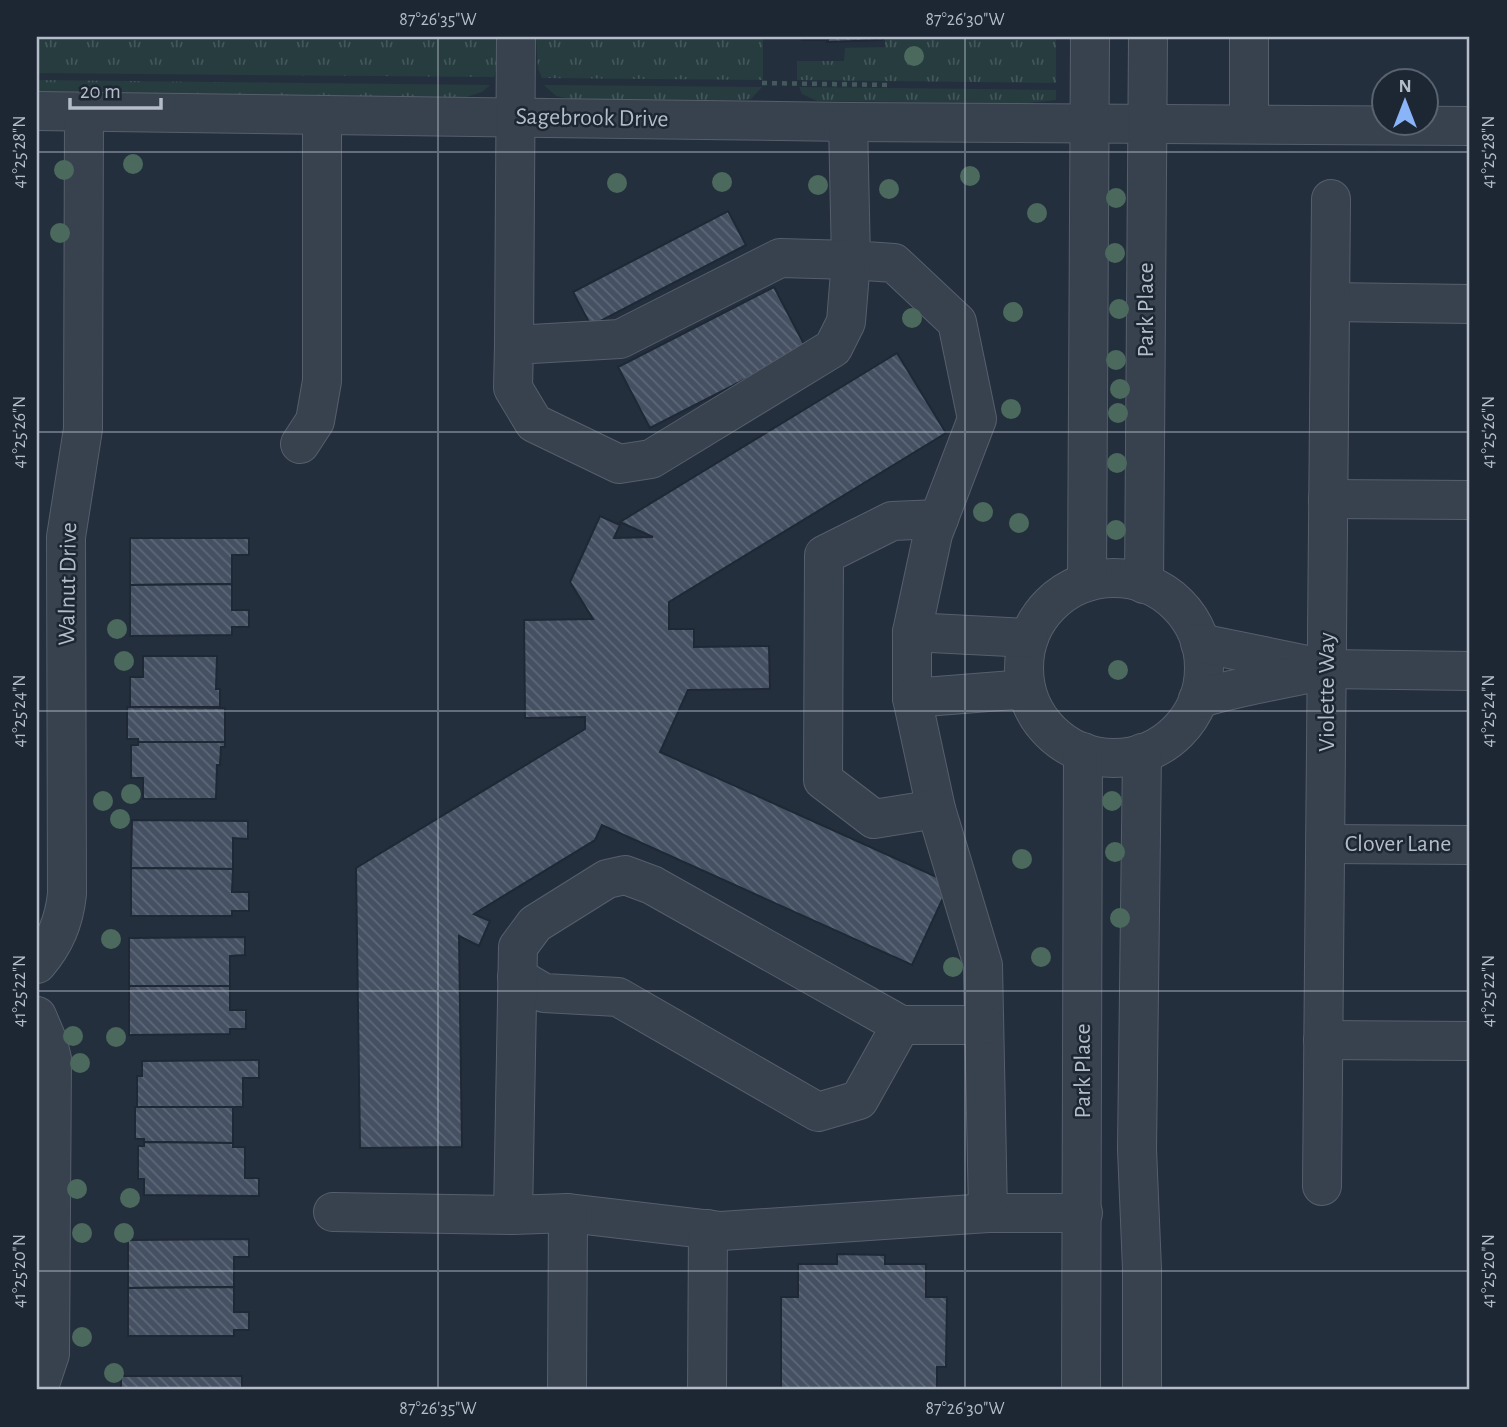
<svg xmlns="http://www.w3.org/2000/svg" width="1507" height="1427" viewBox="0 0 1507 1427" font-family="'Alegreya Sans',sans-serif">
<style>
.grass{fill:url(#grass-tufts)}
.building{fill:url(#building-back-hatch);stroke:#1f2835;stroke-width:2}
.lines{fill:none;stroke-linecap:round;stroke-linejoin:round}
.minor-casing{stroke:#565f6c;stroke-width:40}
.path{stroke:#44595c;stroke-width:4.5;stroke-dasharray:5 5;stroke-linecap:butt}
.minor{stroke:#38414e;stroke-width:38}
.tree{fill:#4b6a5d}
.ticks{fill:none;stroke:#b4bcc9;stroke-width:2;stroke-opacity:0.45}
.labels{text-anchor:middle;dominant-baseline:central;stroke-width:5;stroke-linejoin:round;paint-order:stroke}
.street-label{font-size:24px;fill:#b4bcc9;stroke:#1d2633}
.neatline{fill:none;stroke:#b4bcc9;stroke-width:2.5}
.ticks-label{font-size:18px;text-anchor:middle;fill:#b4bcc9}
</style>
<defs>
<pattern id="grass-tufts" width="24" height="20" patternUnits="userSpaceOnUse" patternTransform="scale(1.75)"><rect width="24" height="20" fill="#263c3f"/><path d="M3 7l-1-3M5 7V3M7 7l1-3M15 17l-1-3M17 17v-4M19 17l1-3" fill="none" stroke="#435659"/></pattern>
<pattern id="building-back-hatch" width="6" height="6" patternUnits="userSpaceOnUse" patternTransform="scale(1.75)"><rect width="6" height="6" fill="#455162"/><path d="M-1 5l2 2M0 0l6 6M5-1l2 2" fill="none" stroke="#5d6877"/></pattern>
</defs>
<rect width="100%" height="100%" fill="#242f3e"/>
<g class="grass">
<path d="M37 37H497V67L494 77 37 73Z"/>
<path d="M536 37H763V80L542 78 538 69Z"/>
<path d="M885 37H1056V83L797 80V61H844L845 48 885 47Z"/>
<path d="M37 80 490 85 482 92 463 98 37 94Z"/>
<path d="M544 85 762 87 751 99 740 100 571 99 556 96Z"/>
<path d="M799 87 1056 90V100L1027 103 817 101 802 94Z"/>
</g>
<g class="building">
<path d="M802 37H882V40L827 42 828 40H802Z"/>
<path d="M728 211 746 245 591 326 573 292Z"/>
<path d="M774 287 806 348 650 428 618 367Z"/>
<path d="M897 353 946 433 669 602V629H694V647L769 646 770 689 688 690 660 752 950 883 912 965 602 825 595 840 474 914 490 921 479 946 459 936 462 1147 360 1148 356 868 585 729V717L525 718 524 620 593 619 570 582 600 516 620 525 614 538 653 537 620 522Z"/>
<path d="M130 538H249V555H232V584L130 585Z"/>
<path d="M232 584V610H249V627H232V635L130 636V585Z"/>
<path d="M143 656H217L216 689H220V707H130V677H143Z"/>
<path d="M127 707 225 708V742H138V739H127Z"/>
<path d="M138 742H225V747H221L220 765H217L216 799H143V778H131V745H138Z"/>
<path d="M132 820 248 821V839L233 838V869L131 868Z"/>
<path d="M131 868 233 869 232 892H249V911H232V916H131Z"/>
<path d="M245 937V955L230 956V986H129V938Z"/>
<path d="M129 986H230V1010H246V1029H230V1034L129 1035Z"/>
<path d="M259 1060V1078H243V1107H137V1076H142V1061Z"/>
<path d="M135 1107H233V1143L144 1142V1139H135Z"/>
<path d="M144 1142 233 1143V1147H245V1178H259V1196L144 1195V1179H138V1146H144Z"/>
<path d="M249 1239V1257H234V1287L128 1288V1240Z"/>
<path d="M837 1254 885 1255V1264H926V1297H947L946 1367H937V1390H781V1297H798V1264H837Z"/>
<path d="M234 1287V1312H249V1330H234V1336H128V1288Z"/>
<rect x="121" y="1376" width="121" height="14"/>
</g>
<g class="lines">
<g class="minor-casing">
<g id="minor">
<path d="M1249 37V124"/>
<path d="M37 111 848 122 1470 126"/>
<path d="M848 122 851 260 894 263 957 322 977 419 933 534 912 632V698L936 809 983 965 988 1213H1083"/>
<path d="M1330 302 1470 304"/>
<path d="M514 345 513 388 534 423 619 464 651 459 833 348 846 322 851 260 780 258 620 339 514 345 516 37"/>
<path d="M300 444 315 421 322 381V115"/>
<path d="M1328 499 1470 500"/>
<circle cx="1114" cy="668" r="90"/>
<path d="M1087 582 1090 37"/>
<path d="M1144 584 1148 37"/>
<path d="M912 632 1029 638"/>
<path d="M1200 643 1327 669 1470 671"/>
<path d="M912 698 1026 689"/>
<path d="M1198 699C1237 686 1278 681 1319 671"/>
<path d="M1142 753 1137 1149 1142 1269V1390"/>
<path d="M936 809 874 819 823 780 824 555 892 521 939 519"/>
<path d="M1326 844 1470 845"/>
<path d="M37 964C55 943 64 922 67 894L66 537 83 429 84 113"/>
<path d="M517 977 544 993 618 997 818 1112 859 1100 901 1025"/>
<path d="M37 1016 48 1042 52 1059 50 1354 38 1390"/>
<path d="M984 1025H901L652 885 625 875 607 879 535 924 518 947 513 1215 568 1213 721 1231 988 1213"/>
<path d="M1323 1040 1470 1041"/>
<path d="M1322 1186 1331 199"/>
<path d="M333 1212 513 1215"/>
<path d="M567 1390 568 1213"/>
<path d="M707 1390 708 1229"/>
<path d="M1081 1390 1083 752"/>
</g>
</g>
<path class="path" d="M762 83 890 85"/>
<use href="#minor" class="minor"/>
</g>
<g class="tree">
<circle cx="914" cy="56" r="10"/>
<circle cx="133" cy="164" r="10"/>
<circle cx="64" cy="170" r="10"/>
<circle cx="970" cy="176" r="10"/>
<circle cx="722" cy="182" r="10"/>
<circle cx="617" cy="183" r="10"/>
<circle cx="818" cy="185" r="10"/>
<circle cx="889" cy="189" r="10"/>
<circle cx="1116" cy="198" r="10"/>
<circle cx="1037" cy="213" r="10"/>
<circle cx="60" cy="233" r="10"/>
<circle cx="1115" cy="253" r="10"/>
<circle cx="1119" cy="309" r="10"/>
<circle cx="1013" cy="312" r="10"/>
<circle cx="912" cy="318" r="10"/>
<circle cx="1116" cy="360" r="10"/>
<circle cx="1120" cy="389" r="10"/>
<circle cx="1011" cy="409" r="10"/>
<circle cx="1118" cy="413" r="10"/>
<circle cx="1117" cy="463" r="10"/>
<circle cx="983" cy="512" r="10"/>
<circle cx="1019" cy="523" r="10"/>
<circle cx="1116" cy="530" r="10"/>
<circle cx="117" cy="629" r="10"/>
<circle cx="124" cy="661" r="10"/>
<circle cx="1118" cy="670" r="10"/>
<circle cx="131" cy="794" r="10"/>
<circle cx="103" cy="801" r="10"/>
<circle cx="1112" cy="801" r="10"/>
<circle cx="120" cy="819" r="10"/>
<circle cx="1115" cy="852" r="10"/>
<circle cx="1022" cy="859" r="10"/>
<circle cx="1120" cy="918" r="10"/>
<circle cx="111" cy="939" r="10"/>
<circle cx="1041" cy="957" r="10"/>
<circle cx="953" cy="967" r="10"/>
<circle cx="73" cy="1036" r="10"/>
<circle cx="116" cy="1037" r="10"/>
<circle cx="80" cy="1063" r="10"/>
<circle cx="77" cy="1189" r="10"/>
<circle cx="130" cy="1198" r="10"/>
<circle cx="82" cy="1233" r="10"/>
<circle cx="124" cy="1233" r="10"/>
<circle cx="82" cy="1337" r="10"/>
<circle cx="114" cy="1373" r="10"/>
</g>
<path class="ticks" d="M438 37V1390M965 37V1390M37 152H1470M37 432H1470M37 711H1470M37 991H1470M37 1271H1470"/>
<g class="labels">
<g class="street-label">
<text transform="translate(592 118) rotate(1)">Sagebrook Drive</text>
<text transform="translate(1146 310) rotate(-90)">Park Place</text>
<text transform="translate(68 584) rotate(-89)">Walnut Drive</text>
<text transform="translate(1327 692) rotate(-90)">Violette Way</text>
<text x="1398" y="844">Clover Lane</text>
<text transform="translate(1083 1071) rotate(-90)">Park Place</text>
</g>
</g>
<rect width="1507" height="1427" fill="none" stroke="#1d2633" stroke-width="77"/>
<g transform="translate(1405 102)"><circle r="33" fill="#1d2633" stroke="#59626f" stroke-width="2"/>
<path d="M0-5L12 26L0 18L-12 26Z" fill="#8ab4f8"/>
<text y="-10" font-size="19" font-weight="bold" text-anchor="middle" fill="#b4bcc9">N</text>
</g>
<path d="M70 98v10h91v-10" fill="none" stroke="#b4bcc9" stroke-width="3.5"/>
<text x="80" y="98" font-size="21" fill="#b4bcc9" stroke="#1d2633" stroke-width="5" paint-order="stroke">20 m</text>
<rect x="38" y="38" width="1430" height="1350" class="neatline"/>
<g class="ticks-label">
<text x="438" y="25">87°26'35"W</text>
<text x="965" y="25">87°26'30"W</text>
<text transform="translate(19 152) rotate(-90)" y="6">41°25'28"N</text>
<text transform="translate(1488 152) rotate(-90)" y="6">41°25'28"N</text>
<text transform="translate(19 432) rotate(-90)" y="6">41°25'26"N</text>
<text transform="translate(1488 432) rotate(-90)" y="6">41°25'26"N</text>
<text transform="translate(19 711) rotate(-90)" y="6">41°25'24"N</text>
<text transform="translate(1488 711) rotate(-90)" y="6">41°25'24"N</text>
<text transform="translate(19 991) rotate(-90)" y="6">41°25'22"N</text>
<text transform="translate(1488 991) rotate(-90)" y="6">41°25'22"N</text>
<text transform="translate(19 1271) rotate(-90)" y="6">41°25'20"N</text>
<text transform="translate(1488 1271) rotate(-90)" y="6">41°25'20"N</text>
<text x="438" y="1414">87°26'35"W</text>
<text x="965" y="1414">87°26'30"W</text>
</g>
</svg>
